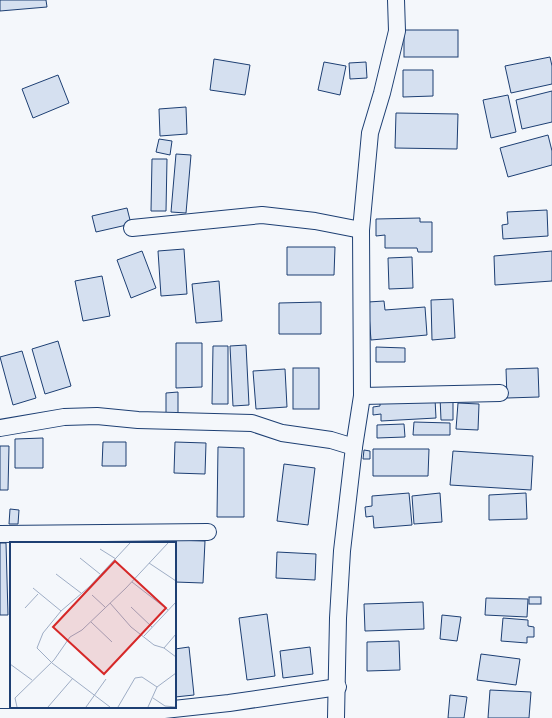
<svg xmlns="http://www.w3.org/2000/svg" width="552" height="718" viewBox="0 0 552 718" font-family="Lato,sans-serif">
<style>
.building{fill:#d5e0f0;stroke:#1d3f73}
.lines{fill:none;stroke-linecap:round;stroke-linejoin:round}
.street-casing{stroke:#1d3f73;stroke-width:18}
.street{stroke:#f4f7fb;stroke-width:16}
.inset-road{fill:none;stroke:#9eadc5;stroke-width:1}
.view{fill:#d62828;fill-opacity:0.15;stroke:#d62828;stroke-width:2}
.inset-edge{fill:none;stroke:#1d3f73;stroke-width:2}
</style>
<rect width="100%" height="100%" fill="#f4f7fb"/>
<g class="building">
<path d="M0 0H46L47 7 0 11Z"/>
<rect x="404" y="30" width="54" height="27"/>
<path d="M550 57 552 66V84L511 93 505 66Z"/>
<path d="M214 59 250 65 245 95 210 90Z"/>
<path d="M324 62 346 66 340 95 318 90Z"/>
<path d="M366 62 367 78 350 79 349 63Z"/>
<path d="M403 70H433V96L403 97Z"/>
<path d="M58 75 69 103 33 118 22 89Z"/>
<path d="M552 91V122L522 129 516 100Z"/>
<path d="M508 95 516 132 491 138 483 100Z"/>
<path d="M186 107 187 134 160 136 159 109Z"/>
<path d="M396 113 458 114 457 149 395 148Z"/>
<path d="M548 135 552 151V165L508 177 500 148Z"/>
<path d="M159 139 172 141 170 155 156 152Z"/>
<path d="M176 154 191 155 186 213 171 212Z"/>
<path d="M152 159H167L166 211H151Z"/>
<path d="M127 208 131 224 96 232 92 216Z"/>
<path d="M547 210 548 236 503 239 502 225 508 224 507 212Z"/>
<path d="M420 218V222H432V252H418L417 248H385V235L376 236V219Z"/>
<path d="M287 247H335L334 275H287Z"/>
<path d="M184 249 187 294 161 296 158 251Z"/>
<path d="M142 251 156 288 131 298 117 260Z"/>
<path d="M552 251V281L495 285 494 256Z"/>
<path d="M412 257 413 288 389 289 388 258Z"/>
<path d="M102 276 110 316 83 321 75 281Z"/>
<path d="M219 281 222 321 196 323 192 284Z"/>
<path d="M453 299 455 338 432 340 431 300Z"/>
<path d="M384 301 385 310 425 307 427 335 371 340 368 302Z"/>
<path d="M321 302V334H279V303Z"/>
<path d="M58 341 71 386 45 394 32 349Z"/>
<path d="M176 343H202V387L176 388Z"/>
<path d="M246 345 249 405 233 406 230 346Z"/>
<path d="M213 346H228V404H212Z"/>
<path d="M376 347 405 348V362H376Z"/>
<path d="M22 351 36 398 13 405 0 357Z"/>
<rect x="293" y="368" width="26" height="41"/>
<path d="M538 368 539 397 507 398 506 369Z"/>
<path d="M285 369 287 407 256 409 253 371Z"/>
<path d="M178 392V413H166V393Z"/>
<path d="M440 397H453V420H441Z"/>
<path d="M435 399 436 418 381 421V414L373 415V407L380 406V401Z"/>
<path d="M458 403 479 404 478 430 456 429Z"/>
<path d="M414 422 450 423V435H413Z"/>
<path d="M404 424 405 437 377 438V425Z"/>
<path d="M43 438V468H15V439Z"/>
<path d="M103 442H126V466H102Z"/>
<path d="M175 442 206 443 205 474 174 473Z"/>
<path d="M0 446H9L8 490H0Z"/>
<path d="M218 447 244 448V517H217Z"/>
<path d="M373 449H429L428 476H373Z"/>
<path d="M364 450 370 451V459H363Z"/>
<path d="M453 451 533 456 531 490 450 485Z"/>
<path d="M284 464 315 468 308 525 277 521Z"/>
<path d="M409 493 412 525 374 528 373 516 366 517 365 507 372 506V496Z"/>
<path d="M440 493 442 522 414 524 412 496Z"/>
<path d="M526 493 527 519 489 520V495Z"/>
<path d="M10 509 19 510 18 524H9Z"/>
<path d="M175 540 205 541 203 583 175 582Z"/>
<path d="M0 543H6L8 615H0Z"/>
<path d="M277 552 316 554 315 580 276 578Z"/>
<rect x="529" y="597" width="12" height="7"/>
<path d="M486 598 528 599 527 617 485 615Z"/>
<path d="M423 602 424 629 365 631 364 604Z"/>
<path d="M267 614 275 676 247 680 239 618Z"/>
<path d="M442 615 461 617 457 641 440 639Z"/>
<path d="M503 618 528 620V626L534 627V637H527V643L501 641Z"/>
<path d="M399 641 400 670 367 671V642Z"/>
<path d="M189 647 194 695 175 697V649Z"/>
<path d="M310 647 313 674 283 678 280 651Z"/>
<path d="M481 654 520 659 516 685 477 680Z"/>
<path d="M490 690 531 692 529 718H488Z"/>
<path d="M450 695 467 697 464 718H448Z"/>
<rect x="11" y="707" width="33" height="1"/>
</g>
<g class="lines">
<g class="street-casing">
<g id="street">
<path d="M132 228 262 215 315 221 361 230"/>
<path d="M362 396 500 393"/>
<path d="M0 428 64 417 97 416 138 420 252 423 282 433 331 440 354 447"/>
<path d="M0 534 208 532"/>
<path d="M0 717H100L229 703 338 687"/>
<path d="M336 718 338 618 342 551 354 447 362 396 361 230 370 133 382 93 397 31 396 0"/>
</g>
</g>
<use href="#street" class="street"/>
</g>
<g transform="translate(10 542)">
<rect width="166" height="166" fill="#f4f7fb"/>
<path class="inset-road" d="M90 7 106 17M70 16 90 32M139 21 166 39M46 32 71 51M122 40 158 68M23 46 51 69 79 45 120 1M82 53 95 65M100 61 121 85 144 103 154 106 166 92M121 65 142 85M15 66 28 52M51 69 33 91 27 106 42 121 100 165M81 80 102 100M134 94 166 60M154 106 166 115M0 122 22 138M143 156 155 164 166 165M7 165 5 156 44 118 60 95 72 88 116 46 158 1M38 165 63 136M76 165 96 137M108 165 125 136 132 135 147 145M138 165 147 145 166 131"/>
<path class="view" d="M105 19 156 66 94 132 43 85Z"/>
<rect width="166" height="166" class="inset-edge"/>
</g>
</svg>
